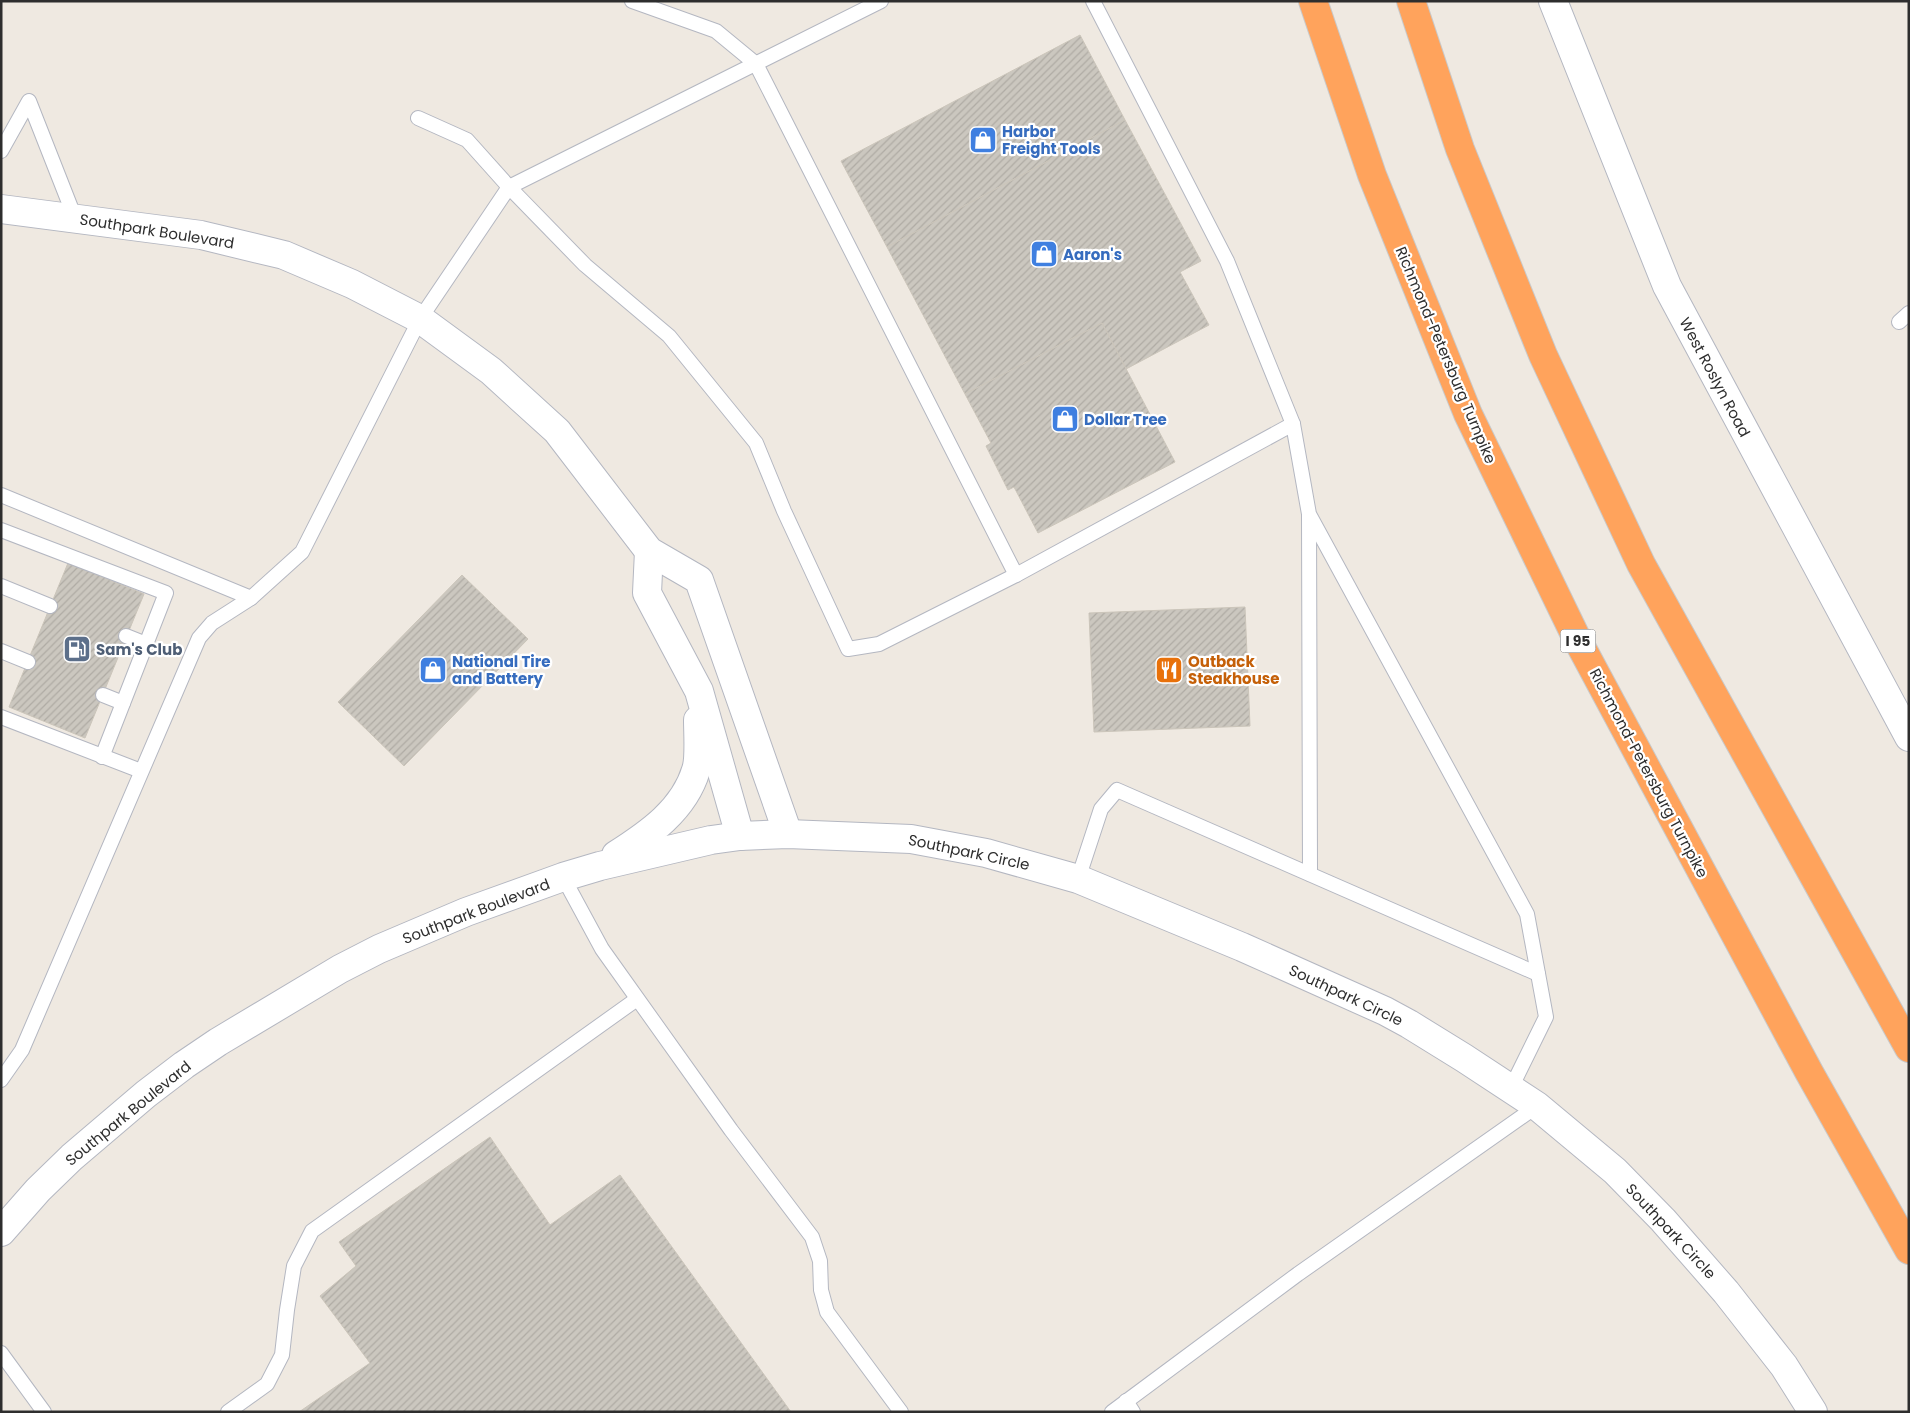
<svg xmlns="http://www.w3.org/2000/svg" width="1910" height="1413" viewBox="0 0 1910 1413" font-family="Poppins,sans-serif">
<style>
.building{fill:url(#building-hatch);stroke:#cbc5ba}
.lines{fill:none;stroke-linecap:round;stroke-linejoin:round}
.lane-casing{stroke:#b4b7c1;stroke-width:16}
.secondary-casing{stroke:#b4b7c1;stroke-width:30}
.highway-casing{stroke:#c9c9c9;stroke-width:30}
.lane{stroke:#fff;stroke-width:14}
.secondary{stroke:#fff;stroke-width:28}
.highway{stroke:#ffa35c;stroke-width:28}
.labels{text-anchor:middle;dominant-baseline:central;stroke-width:4.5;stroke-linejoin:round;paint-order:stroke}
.shield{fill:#fff;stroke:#6d6d6d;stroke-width:1}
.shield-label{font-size:14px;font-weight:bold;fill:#2e2e2e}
.shop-label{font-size:15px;font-weight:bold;fill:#366cbe;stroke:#fff;text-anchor:start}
.street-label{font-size:15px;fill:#2e2e2e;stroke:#fff}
.service-label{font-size:15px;font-weight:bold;fill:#4e5e75;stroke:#fff;text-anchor:start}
.food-label{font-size:15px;font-weight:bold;fill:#c56008;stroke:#fff;text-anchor:start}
</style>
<defs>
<pattern id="building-hatch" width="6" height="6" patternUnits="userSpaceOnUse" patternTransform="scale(1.25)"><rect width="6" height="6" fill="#cbc7bf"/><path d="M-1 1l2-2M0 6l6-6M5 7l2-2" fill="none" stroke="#afaba4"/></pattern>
</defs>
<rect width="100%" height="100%" fill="#efe9e1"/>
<g class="building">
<path d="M1080 35 1125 120 887 247 841 161Z"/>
<path d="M1125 120 1201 261 1180 272 1209 325 1126 369 1102 323 965 394 887 247Z"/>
<path d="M1102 323 1175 462 1038 533 1014 487 1008 490 986 446 991 443 965 394Z"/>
<path d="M68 563 144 594 85 738 9 707Z"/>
<path d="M462 575 528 639 404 766 338 702Z"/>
<path d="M1245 607 1250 726 1094 732 1089 613Z"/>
<path d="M490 1137 550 1225 620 1175 791 1412H299L370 1363 320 1296 356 1266 339 1242Z"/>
</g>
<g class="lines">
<g class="lane-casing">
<g id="lane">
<path d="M632 1 716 31 756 64 1016 575"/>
<path d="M881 1 509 187 585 265 669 336 756 443 784 511 848 649 879 644 1016 575 1293 424"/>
<path d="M1093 1 1227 261 1293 424 1309 514 1527 914 1546 1017 1511 1088"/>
<path d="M1 151 29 101 75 218"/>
<path d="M1899 322 1909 313"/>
<path d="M1 495 251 598"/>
<path d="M1309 515 1310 874"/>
<path d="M1 530 166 593 102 757"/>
<path d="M1 586 50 606"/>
<path d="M126 636 146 644"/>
<path d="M1 651 28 662"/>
<path d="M103 695 123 703"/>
<path d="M1 717 141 771"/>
<path d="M563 877 602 949 731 1130 812 1237 820 1261 821 1290 827 1312 901 1412"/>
<path d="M1078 879 1101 809 1117 790 1538 974"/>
<path d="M1 1080 22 1050 199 638 212 623 251 598 302 552 420 319 509 187 467 140 418 118"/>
<path d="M1 1353 44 1412"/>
<path d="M1126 1401 1133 1412"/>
<path d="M228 1412 267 1384 282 1355 287 1310 294 1266 312 1231 637 999"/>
<path d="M1112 1412 1298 1274 1537 1106"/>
</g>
</g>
<g class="secondary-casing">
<g id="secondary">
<path d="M1553 1 1667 286 1909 737"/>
<path d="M1 209 201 235 284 255 352 284 420 319 491 371 557 431 649 551 699 580 788 834"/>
<path d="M649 551 647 593 699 691 740 836"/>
<path d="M616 855C649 834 684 810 696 770 700 759 698 733 698 720"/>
<path d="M1 1232 38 1190 72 1157 146 1094 184 1065 218 1042 340 969 379 949 466 912 563 877 600 866 711 840 740 836 788 834 911 839 986 853 1078 879 1242 947 1385 1011 1409 1024 1464 1058 1537 1106 1615 1171 1663 1220 1726 1292 1784 1366 1813 1412"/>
</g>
</g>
<g class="highway-casing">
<g id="highway">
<path d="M1313 1 1372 175 1468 414 1577 639 1809 1072 1909 1250"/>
<path d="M1411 1 1460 149 1543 355 1641 564 1909 1048"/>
</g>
</g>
<use href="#lane" class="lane"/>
<use href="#secondary" class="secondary"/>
<use href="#highway" class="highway"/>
</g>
<defs>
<g id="shop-square" transform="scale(1.4375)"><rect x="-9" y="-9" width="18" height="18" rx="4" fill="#3f7fe0" stroke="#fff"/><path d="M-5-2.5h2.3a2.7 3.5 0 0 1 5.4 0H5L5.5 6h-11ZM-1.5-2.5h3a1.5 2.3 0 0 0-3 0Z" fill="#fff"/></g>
<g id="fuel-square" transform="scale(1.4375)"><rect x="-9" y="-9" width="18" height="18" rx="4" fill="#5c6f8a" stroke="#fff"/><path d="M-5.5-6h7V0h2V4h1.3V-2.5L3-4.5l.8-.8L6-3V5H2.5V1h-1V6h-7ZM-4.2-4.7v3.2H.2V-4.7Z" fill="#fff"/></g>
<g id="restaurant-square" transform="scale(1.4375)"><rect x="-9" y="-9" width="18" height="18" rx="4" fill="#e8710a" stroke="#fff"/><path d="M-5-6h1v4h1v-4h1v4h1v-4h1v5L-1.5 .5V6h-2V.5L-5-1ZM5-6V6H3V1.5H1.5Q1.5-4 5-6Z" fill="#fff"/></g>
</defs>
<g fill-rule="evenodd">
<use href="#shop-square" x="983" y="140"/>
<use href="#shop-square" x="1044" y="254"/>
<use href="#shop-square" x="1065" y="419"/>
<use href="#fuel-square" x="77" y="649"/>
<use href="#shop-square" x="433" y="670"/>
<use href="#restaurant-square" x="1169" y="670"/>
</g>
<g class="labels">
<rect class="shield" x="1560.5" y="629.5" width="35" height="23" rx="4"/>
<g class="shield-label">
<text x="1578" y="641">I 95</text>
</g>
<g class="shop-label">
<text x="1002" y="131">Harbor<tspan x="1002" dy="17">Freight Tools</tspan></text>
<text x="1063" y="254">Aaron's</text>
<text x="1084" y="419">Dollar Tree</text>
<text x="452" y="661">National Tire<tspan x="452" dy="17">and Battery</tspan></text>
</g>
<g class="street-label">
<text transform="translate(157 231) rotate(9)">Southpark Boulevard</text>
<text transform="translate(1446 355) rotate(67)">Richmond-Petersburg Turnpike</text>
<text transform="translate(1715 377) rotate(62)">West Roslyn Road</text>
<text transform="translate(1649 773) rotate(62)">Richmond-Petersburg Turnpike</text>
<text transform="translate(969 852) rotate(12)">Southpark Circle</text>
<text transform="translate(476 911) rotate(-21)">Southpark Boulevard</text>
<text transform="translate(1346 995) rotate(25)">Southpark Circle</text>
<text transform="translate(128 1113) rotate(-39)">Southpark Boulevard</text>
<text transform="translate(1671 1231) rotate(47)">Southpark Circle</text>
</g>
<g class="service-label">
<text x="96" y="649">Sam's Club</text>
</g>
<g class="food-label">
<text x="1188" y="661">Outback<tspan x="1188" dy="17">Steakhouse</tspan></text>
</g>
</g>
<rect width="1910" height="1413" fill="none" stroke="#2e2e2e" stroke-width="5"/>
</svg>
